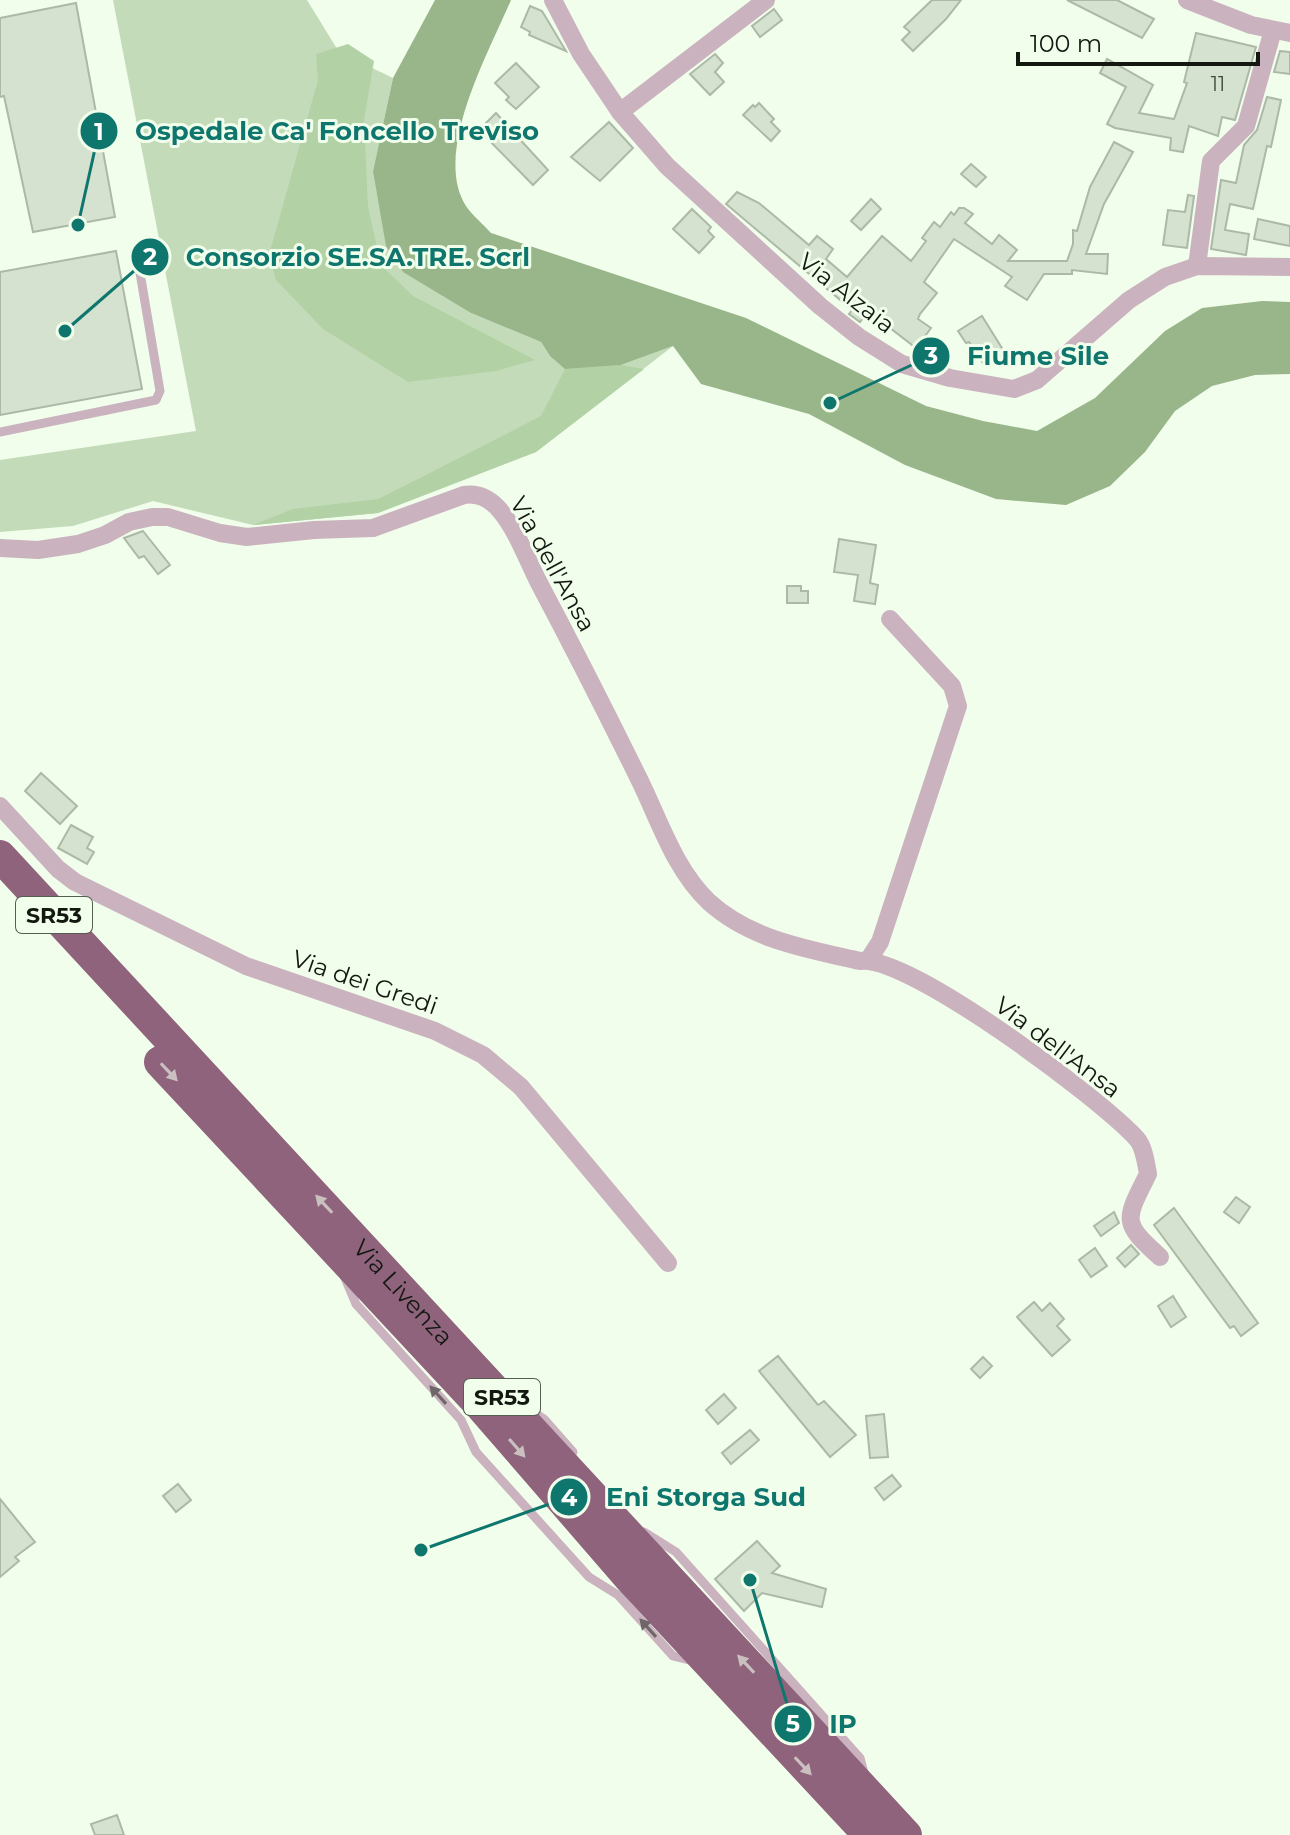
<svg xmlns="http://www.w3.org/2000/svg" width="1290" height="1835" viewBox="0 0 1290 1835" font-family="Montserrat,sans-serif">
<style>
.green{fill:#c4dbba}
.forest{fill:#b2d1a5}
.water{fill:#99b68b}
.building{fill:#d5e2cf;stroke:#acb9a7;stroke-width:2}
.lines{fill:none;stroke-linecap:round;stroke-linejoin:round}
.lane{stroke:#cab3bf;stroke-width:9}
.street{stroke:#cab3bf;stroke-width:18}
.highway{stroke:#90637d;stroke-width:32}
.oneway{fill:#cac0bf}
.oneway2{fill:#6e6668}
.labels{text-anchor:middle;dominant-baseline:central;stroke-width:6;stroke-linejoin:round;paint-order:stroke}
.number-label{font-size:20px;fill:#444a40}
.shield{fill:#f1feeb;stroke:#565d52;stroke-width:2}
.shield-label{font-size:22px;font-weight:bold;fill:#131811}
.street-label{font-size:24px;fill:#131811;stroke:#f1feeb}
.leader{fill:none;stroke:#0f766e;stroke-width:3}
.callout-dot{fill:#0f766e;stroke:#f1feeb;stroke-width:3}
.mark-label{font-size:24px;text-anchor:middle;font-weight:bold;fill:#fff}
.callout-label{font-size:26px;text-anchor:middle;font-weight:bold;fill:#0f766e;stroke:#f1feeb;stroke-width:6;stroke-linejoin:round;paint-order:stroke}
</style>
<rect width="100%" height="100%" fill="#f1feeb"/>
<path class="green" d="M113 0H307L339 52 393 78 373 171 471 313 541 342 550 356 621 365 673 346 536 452 378 513 253 525 153 501 73 526 0 532V460L196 431Z"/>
<g class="forest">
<path d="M348 44 374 61 364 120 368 207 381 265 413 296 535 360 496 371 408 382 323 329 276 280 269 255 318 80 316 54Z"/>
<path d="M621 365 644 369 536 452 378 513 253 525 293 509 378 499 426 475 541 416 565 369Z"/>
</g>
<path class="water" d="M435 0H511C489 52 432 153 466 206 472 215 483 224 491 233L746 318 926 406 983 421 1037 431 1095 398 1165 331 1202 308 1262 301 1290 302V374L1255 375 1212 386 1175 411 1145 452 1110 486 1066 505 996 499 905 465 809 414 701 384 673 346 621 365 565 369 550 356 541 342 471 313 403 272 386 246 373 171 393 78Z"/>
<g class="building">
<path d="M932 0H961L946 19 913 51 902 40 910 32 904 27Z"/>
<path d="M1067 0H1117L1154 19 1142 38Z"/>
<path d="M76 3 115 217 33 232 4 96 0 97V18Z"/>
<path d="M530 6 542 11 566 51 529 35 530 32 521 27Z"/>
<path d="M774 9 782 20 760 37 752 26Z"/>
<path d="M1196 33 1256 47 1235 120 1222 117 1218 136 1189 126 1183 152 1170 150 1171 138 1115 128 1107 124 1126 87 1100 73 1107 59 1153 85 1139 113 1174 119 1187 83 1184 82Z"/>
<path d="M1280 51 1290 52V74L1274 72Z"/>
<path d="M715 54 723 63 715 72 724 82 710 95 690 74Z"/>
<path d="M516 63 539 87 516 109 506 100 509 97 495 83Z"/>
<path d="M1267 97 1281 100 1271 147 1267 146 1253 209 1230 204 1225 230 1249 234 1246 255 1211 249 1221 180 1236 183 1244 145 1257 130Z"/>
<path d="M759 103 774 119 771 122 780 131 771 141 743 115 753 105 755 107Z"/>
<path d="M496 113 548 170 533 185 479 130Z"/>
<path d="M609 122 633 148 600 181 571 157Z"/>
<path d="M1114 142 1133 152 1104 204 1086 254H1108L1107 274 1072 270V274H1044L1027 300 1005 286 1012 277 954 239 924 282 937 293 920 314 918 319 931 328 916 348 868 311 860 322 849 314 852 310 726 204 737 192 759 203 809 245 817 236 833 249 826 259 847 277 882 236 911 261 926 241 922 238 934 222 940 227 951 212 954 215 959 208H964L973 214 965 223 992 244 999 235 1017 250 1008 261H1067L1073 244V230L1077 231 1090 187Z"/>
<path d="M971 164 986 177 976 187 961 174Z"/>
<path d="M1188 195 1194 196 1187 248 1163 245 1168 210 1185 212Z"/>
<path d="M871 199 881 209 861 230 851 221Z"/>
<path d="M692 209 711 227 708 231 714 237 699 253 673 229Z"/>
<path d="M1258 219 1290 226V246L1254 239Z"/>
<path d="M116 251 142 389 0 415V272Z"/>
<path d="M982 316 1005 353 985 366 969 342 966 343 958 331Z"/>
<path d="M143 531 170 565 158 574 144 556 139 558 124 538Z"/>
<path d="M839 539 876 545 870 583 878 585 875 604 854 601 858 575 834 572Z"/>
<path d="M787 586H801V591H808V603H787Z"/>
<path d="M41 773 77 806 60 824 25 791Z"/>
<path d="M71 825 93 837 87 848 94 852 87 864 58 848Z"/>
<path d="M1236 1197 1250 1207 1239 1223 1224 1212Z"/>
<path d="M1174 1208 1258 1323 1241 1336 1234 1326 1230 1328 1154 1225Z"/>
<path d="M1114 1212 1119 1223 1101 1236 1094 1226Z"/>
<path d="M1131 1245 1139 1254 1125 1267 1117 1258Z"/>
<path d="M1095 1248 1107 1266 1091 1277 1079 1260Z"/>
<path d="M1173 1296 1186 1317 1171 1327 1158 1306Z"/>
<path d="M1034 1302 1042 1311 1050 1303 1064 1319 1057 1326 1070 1340 1052 1356 1017 1317Z"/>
<path d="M778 1356 818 1405 824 1401 856 1435 830 1457 759 1371Z"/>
<path d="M983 1357 992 1366 980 1378 971 1369Z"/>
<path d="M724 1394 736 1408 718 1424 706 1410Z"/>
<path d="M884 1414 888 1457 870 1458 866 1416Z"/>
<path d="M750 1430 759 1440 731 1464 722 1453Z"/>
<path d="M892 1475 901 1486 884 1500 875 1488Z"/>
<path d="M178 1484 191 1500 176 1512 163 1496Z"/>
<path d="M0 1499 35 1542 15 1557 19 1561 0 1577Z"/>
<path d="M757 1541 780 1566 772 1573 826 1589 822 1607 762 1593 744 1611 715 1579Z"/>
<path d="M117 1815 124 1835H95L91 1824Z"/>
</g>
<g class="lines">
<g class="lane">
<path d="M0 432 156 400 160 391 137 255"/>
<path d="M345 1278 356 1304 461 1420 476 1452 589 1577 618 1595 673 1656 693 1661"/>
<path d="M533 1412 544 1419 573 1452"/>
<path d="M644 1532 676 1552 860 1758 864 1773"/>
</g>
<g class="street">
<path d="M553 0 581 54 620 112 667 166 820 306 859 337 902 364 950 378 1014 389 1037 380 1129 300 1165 277 1197 266 1290 267"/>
<path d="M1187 0 1251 25 1290 33"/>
<path d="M620 112 766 0"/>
<path d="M1197 266 1211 161 1246 126 1273 30"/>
<path d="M0 548 38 550 78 544 105 535 129 522 152 517H168L220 533 247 537 314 530 373 528 464 495C477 493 487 497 497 507 515 526 526 557 538 581 573 647 607 714 640 781 660 822 675 870 709 902 751 940 807 949 860 961 908 954 1101 1099 1137 1139 1144 1147 1146 1163 1148 1174 1125 1220 1121 1222 1160 1257"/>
<path d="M0 806 58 869 75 882 246 966 435 1031 483 1055 521 1087 668 1263"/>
<path d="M869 959 880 942 958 706 952 686 890 619"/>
</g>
<g class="highway">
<path id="s1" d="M0 856 906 1835"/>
<path d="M160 1062 480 1405 628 1576 869 1835"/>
</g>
</g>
<defs><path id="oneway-solid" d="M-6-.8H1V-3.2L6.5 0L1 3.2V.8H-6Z" transform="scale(2)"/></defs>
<g class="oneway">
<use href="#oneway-solid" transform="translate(169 1072) rotate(47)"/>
<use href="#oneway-solid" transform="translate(324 1204) rotate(-133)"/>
<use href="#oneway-solid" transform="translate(517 1448) rotate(49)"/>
<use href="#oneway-solid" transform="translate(746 1664) rotate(-133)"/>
<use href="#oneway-solid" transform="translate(803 1766) rotate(47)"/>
</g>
<g class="oneway2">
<use href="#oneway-solid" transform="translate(438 1395) rotate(-132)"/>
<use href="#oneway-solid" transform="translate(648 1628) rotate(-132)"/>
</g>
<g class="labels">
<g class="number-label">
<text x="1218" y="84">11</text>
</g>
<g class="shield">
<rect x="16" y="897" width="76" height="36" rx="6"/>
<rect x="464" y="1379" width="76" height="36" rx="6"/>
</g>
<g class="shield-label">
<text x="54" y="915">SR53</text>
<text x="502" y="1397">SR53</text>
</g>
<g class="street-label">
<text transform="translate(847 293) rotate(38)">Via Alzaia</text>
<text transform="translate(553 564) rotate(61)">Via dell'Ansa</text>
<text transform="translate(365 982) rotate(19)">Via dei Gredi</text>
<text transform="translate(1058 1047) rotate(37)">Via dell'Ansa</text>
<text stroke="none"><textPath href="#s1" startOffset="594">Via Livenza</textPath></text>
</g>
</g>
<path class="leader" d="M78 225L99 131M65 331L150 257M830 403L931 356M421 1550L569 1497M750 1580L793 1724"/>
<g class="callout-dot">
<circle cx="78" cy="225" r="8"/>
<circle cx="65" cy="331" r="8"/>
<circle cx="830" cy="403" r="8"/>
<circle cx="421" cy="1550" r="8"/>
<circle cx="750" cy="1580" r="8"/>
<circle cx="99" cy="131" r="20"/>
<circle cx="150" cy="257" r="20"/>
<circle cx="931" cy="356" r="20"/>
<circle cx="569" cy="1497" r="20"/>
<circle cx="793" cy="1724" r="20"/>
</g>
<g class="mark-label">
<text x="99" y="140">1</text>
<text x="150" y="265">2</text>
<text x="931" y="364">3</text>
<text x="569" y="1506">4</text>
<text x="793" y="1732">5</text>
</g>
<g class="callout-label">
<text x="337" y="140">Ospedale Ca' Foncello Treviso</text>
<text x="358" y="266">Consorzio SE.SA.TRE. Scrl</text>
<text x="1038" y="365">Fiume Sile</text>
<text x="706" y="1506">Eni Storga Sud</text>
<text x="843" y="1733">IP</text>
</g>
<path d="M1018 52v12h240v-12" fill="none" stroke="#131811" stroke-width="4"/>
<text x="1030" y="52" font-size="24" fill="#131811" stroke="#f1feeb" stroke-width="6" paint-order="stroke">100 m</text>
</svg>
